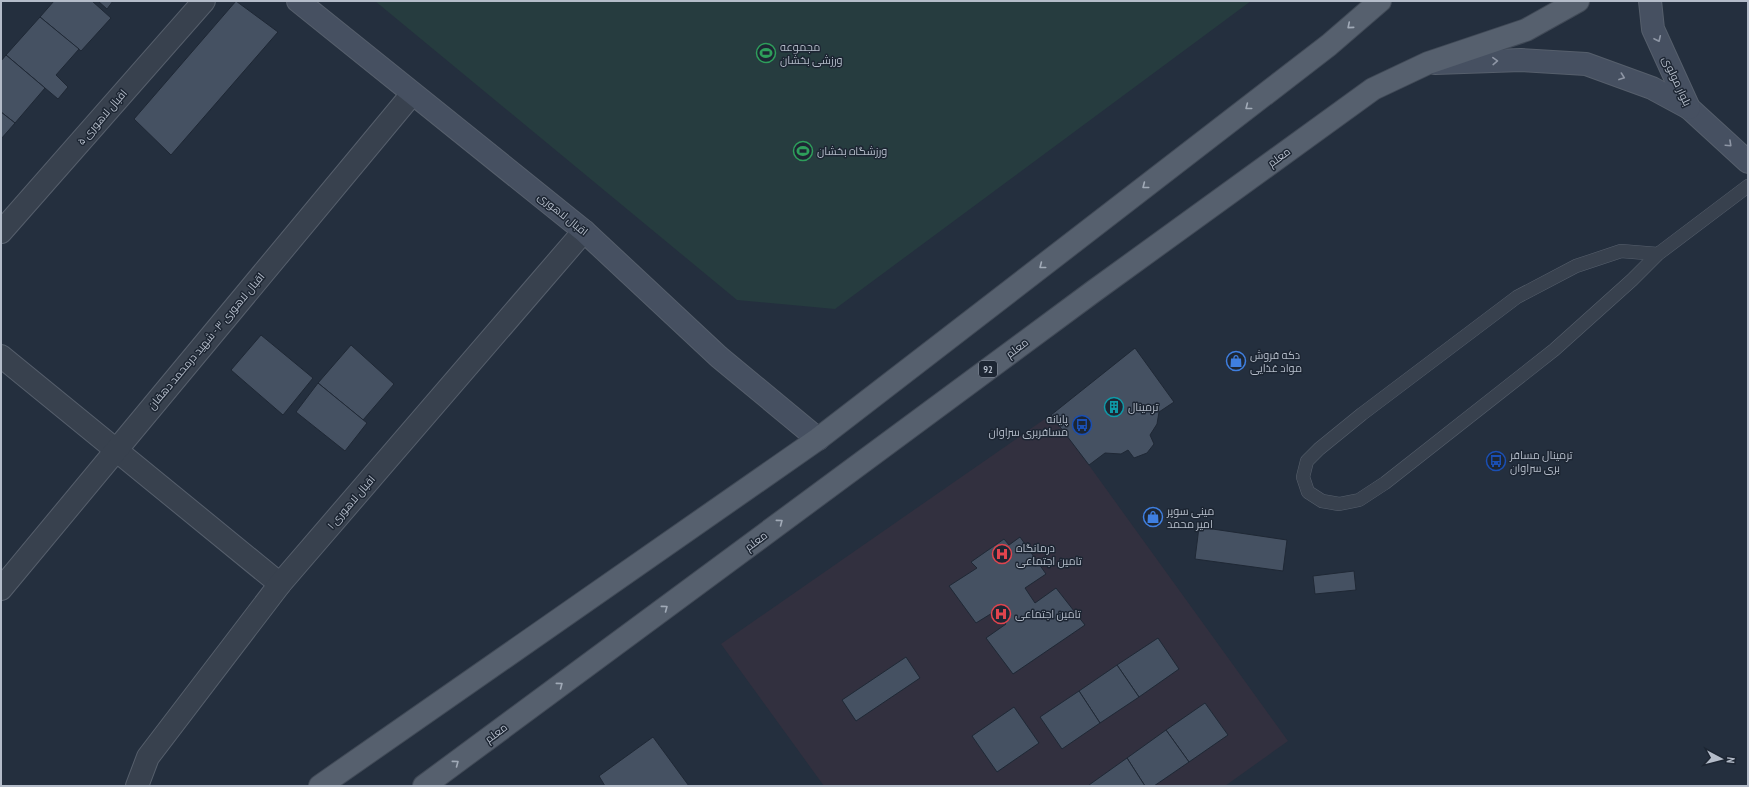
<svg xmlns="http://www.w3.org/2000/svg" width="1749" height="787" viewBox="0 0 1749 787" font-family="'PT Sans Narrow',Cairo,sans-serif">
<style>
.medical{fill:#32303f}
.green{fill:#263c3f}
.building{fill:#455162;stroke:#1f2835}
.lines{fill:none;stroke-linecap:round;stroke-linejoin:round}
.lane-casing{stroke:#565f6c;stroke-width:14}
.street-casing{stroke:#565f6c;stroke-width:24}
.secondary-casing{stroke:#565f6c;stroke-width:24}
.primary-casing{stroke:#414a57;stroke-width:24}
.lane{stroke:#38414e;stroke-width:13}
.street{stroke:#38414e;stroke-width:22}
.secondary{stroke:#465061;stroke-width:22}
.primary{stroke:#56606e;stroke-width:22}
.oneway{stroke:#a1aab7}
.oneway2{stroke:#8e96a5}
.labels{text-anchor:middle;dominant-baseline:central;stroke-width:3;stroke-linejoin:round;paint-order:stroke}
.shield{fill:#1d2633;stroke:#878f9c;stroke-width:1}
.shield-label{font-size:10px;font-weight:bold;fill:#b4bcc9}
.poi-label{font-size:11px;fill:#b4bcc9;stroke:#1d2633;text-anchor:start}
.street-label{font-size:11px;fill:#b4bcc9;stroke:#1d2633}
</style>
<rect width="100%" height="100%" fill="#242f3e"/>
<path class="medical" d="M1052 414 1288 741 1225 786H824L721 644Z"/>
<path class="green" d="M375 1H1251L835 309 737 300Z"/>
<g class="building">
<path d="M54 1H92L111 18 81 51 40 17Z"/>
<path d="M98 1H113L107 9Z"/>
<path d="M236 1 278 32 171 155 134 119Z"/>
<path d="M40 17 79 49 56 75 68 87 58 99 6 55Z"/>
<path d="M6 55 45 88 15 123 1 112V61Z"/>
<path d="M1 112 15 123 1 139Z"/>
<path d="M261 335 313 378 283 415 231 370Z"/>
<path d="M351 345 394 384 363 420 318 383Z"/>
<path d="M1135 348 1174 402 1159 412 1157 424 1150 435 1154 444 1147 453 1134 458 1128 450 1121 454 1105 453 1089 465 1051 415Z"/>
<path d="M318 383 367 423 345 451 296 412Z"/>
<path d="M1199 527 1287 540 1283 571 1195 559Z"/>
<path d="M1020 537 1046 574 1025 588 1035 603 1056 588 1085 625 1013 674 986 638 1006 624 997 610 976 623 949 586 977 568 971 562 1004 539 1009 545Z"/>
<path d="M1354 571 1356 590 1315 594 1313 576Z"/>
<path d="M1158 638 1179 669 1139 697 1117 665Z"/>
<path d="M906 657 920 678 856 721 842 700Z"/>
<path d="M1117 665 1139 697 1100 723 1079 691Z"/>
<path d="M1079 691 1100 723 1062 749 1040 717Z"/>
<path d="M1205 703 1228 735 1189 762 1166 730Z"/>
<path d="M1014 707 1039 743 997 772 972 736Z"/>
<path d="M1166 730 1189 762 1154 786H1145L1127 758Z"/>
<path d="M653 737 689 786H605L599 776Z"/>
<path d="M1127 758 1145 786H1090L1089 785Z"/>
</g>
<g class="lines">
<g class="lane-casing">
<path id="lane" d="M1658 254 1621 251 1576 266 1517 297 1362 414 1319 449 1307 461 1303 477 1308 492 1322 501 1339 504 1359 500 1385 483 1554 350 1632 280 1658 254 1748 186"/>
</g>
<g class="street-casing">
<g id="street">
<path d="M1 232 204 1"/>
<path d="M1 356 280 584"/>
<path d="M1 589 412 94"/>
<path d="M137 786 148 757 280 584 584 231"/>
</g>
</g>
<g class="secondary-casing">
<g id="secondary">
<path d="M298 1 584 231 719 357 818 439"/>
<path d="M1650 1 1653 29 1689 108 1748 162"/>
<path d="M1435 63 1521 60 1586 64 1652 88 1689 108"/>
</g>
</g>
<g class="primary-casing">
<g id="primary">
<path d="M320 786 818 439 1329 45 1380 1"/>
<path d="M424 786 1094 291 1373 89 1428 63 1526 30 1578 1"/>
</g>
</g>
<use href="#lane" class="lane"/>
<use href="#street" class="street"/>
<use href="#secondary" class="secondary"/>
<use href="#primary" class="primary"/>
</g>
<defs><path id="oneway-chevron" d="M-2-3.5L2.5 0L-2 3.5" fill="none" stroke-width="1.6" stroke-linecap="round" stroke-linejoin="round"/></defs>
<g class="oneway">
<use href="#oneway-chevron" transform="translate(1350 26) rotate(140)"/>
<use href="#oneway-chevron" transform="translate(1248 107) rotate(142)"/>
<use href="#oneway-chevron" transform="translate(1145 186) rotate(142)"/>
<use href="#oneway-chevron" transform="translate(1042 266) rotate(142)"/>
<use href="#oneway-chevron" transform="translate(780 522) rotate(-37)"/>
<use href="#oneway-chevron" transform="translate(665 608) rotate(-37)"/>
<use href="#oneway-chevron" transform="translate(560 685) rotate(-37)"/>
<use href="#oneway-chevron" transform="translate(456 763) rotate(-37)"/>
</g>
<g class="oneway2">
<use href="#oneway-chevron" transform="translate(1658 39) rotate(65)"/>
<use href="#oneway-chevron" transform="translate(1495 61) rotate(-2)"/>
<use href="#oneway-chevron" transform="translate(1622 77) rotate(20)"/>
<use href="#oneway-chevron" transform="translate(1729 144) rotate(43)"/>
</g>
<defs>
<g id="stadium-ring" transform="scale(1)"><circle r="9.5" fill="#1d2633" stroke="#2e9e5b" stroke-width="1.5"/><path d="M0-5a6.5 5 0 1 0 0 10a6.5 5 0 1 0 0-10ZM-3.5-1.8h7v3.6h-7Z" fill="#2e9e5b"/></g>
<g id="shop-ring" transform="scale(1)"><circle r="9.5" fill="#1d2633" stroke="#3f7fe0" stroke-width="1.5"/><path d="M-5-2.5h2.3a2.7 3.5 0 0 1 5.4 0H5L5.5 6h-11ZM-1.5-2.5h3a1.5 2.3 0 0 0-3 0Z" fill="#3f7fe0"/></g>
<g id="building-ring" transform="scale(1)"><circle r="9.5" fill="#1d2633" stroke="#0f9aa8" stroke-width="1.5"/><path d="M-4-6H4V6H1V3H-1V6H-4ZM-2.5-4.3h1.7v1.8h-1.7ZM.8-4.3h1.7v1.8H.8ZM-2.5-1h1.7V.8h-1.7ZM.8-1h1.7V.8H.8Z" fill="#0f9aa8"/></g>
<g id="bus-ring" transform="scale(1)"><circle r="9.5" fill="#1d2633" stroke="#1a4fb4" stroke-width="1.5"/><path d="M-5-6H5V4H4V6H2V4H-2V6H-4V4H-5ZM-3.5-4V0h7V-4ZM-3.5 1.2v1.5H-2V1.2ZM2 1.2v1.5H3.5V1.2Z" fill="#1a4fb4"/></g>
<g id="hospital-ring" transform="scale(1)"><circle r="9.5" fill="#1d2633" stroke="#e0444e" stroke-width="1.5"/><path d="M-5-5h3v3.5h4V-5h3V5h-3V1.5h-4V5h-3Z" fill="#e0444e"/></g>
</defs>
<g fill-rule="evenodd">
<use href="#stadium-ring" x="766" y="53"/>
<use href="#stadium-ring" x="803" y="151"/>
<use href="#shop-ring" x="1236" y="361"/>
<use href="#building-ring" x="1114" y="407"/>
<use href="#bus-ring" x="1082" y="425"/>
<use href="#bus-ring" x="1496" y="461"/>
<use href="#shop-ring" x="1153" y="517"/>
<use href="#hospital-ring" x="1002" y="554"/>
<use href="#hospital-ring" x="1001" y="614"/>
</g>
<g class="labels">
<rect class="shield" x="979" y="361" width="18" height="16" rx="3"/>
<g class="shield-label">
<text x="988" y="369">92</text>
</g>
<g class="poi-label">
<text x="780" y="47">مجموعه<tspan x="780" dy="13">ورزشی بخشان</tspan></text>
<text x="817" y="151">ورزشگاه بخشان</text>
<text x="1250" y="355">دکه فروش<tspan x="1250" dy="13">مواد غذایی</tspan></text>
<text x="1128" y="407">ترمینال</text>
<text x="1068" y="419" text-anchor="end">پایانه<tspan x="1068" dy="13">مسافربری سراوان</tspan></text>
<text x="1510" y="455">ترمینال مسافر<tspan x="1510" dy="13">بری سراوان</tspan></text>
<text x="1167" y="511">مینی سوپر<tspan x="1167" dy="13">امیر محمد</tspan></text>
<text x="1016" y="548">درمانگاه<tspan x="1016" dy="13">تامین اجتماعی</tspan></text>
<text x="1015" y="614">تامین اجتماعی</text>
</g>
<g class="street-label">
<text transform="translate(1677 81) rotate(65)">بلوار مولوی</text>
<text transform="translate(102 117) rotate(-49)">اقبال لاهوری ۵</text>
<text transform="translate(1279 157) rotate(-36)">معلم</text>
<text transform="translate(563 214) rotate(39)">اقبال لاهوری</text>
<text transform="translate(206 341) rotate(-50)">اقبال لاهوری ۳ - شهید درمحمد دهقان</text>
<text transform="translate(1017 348) rotate(-37)">معلم</text>
<text transform="translate(351 502) rotate(-49)">اقبال لاهوری ۱</text>
<text transform="translate(756 541) rotate(-37)">معلم</text>
<text transform="translate(496 733) rotate(-37)">معلم</text>
</g>
</g>
<rect width="1749" height="787" fill="none" stroke="#b4bcc9" stroke-width="4"/>
<g transform="translate(1721 759) rotate(97)" stroke="#1d2633" stroke-width="3" paint-order="stroke">
<path d="M0-3L7 15L0 10L-7 15Z" fill="#b4bcc9"/>
<text y="-6" font-size="11" font-weight="bold" text-anchor="middle" fill="#b4bcc9">N</text>
</g>
</svg>
